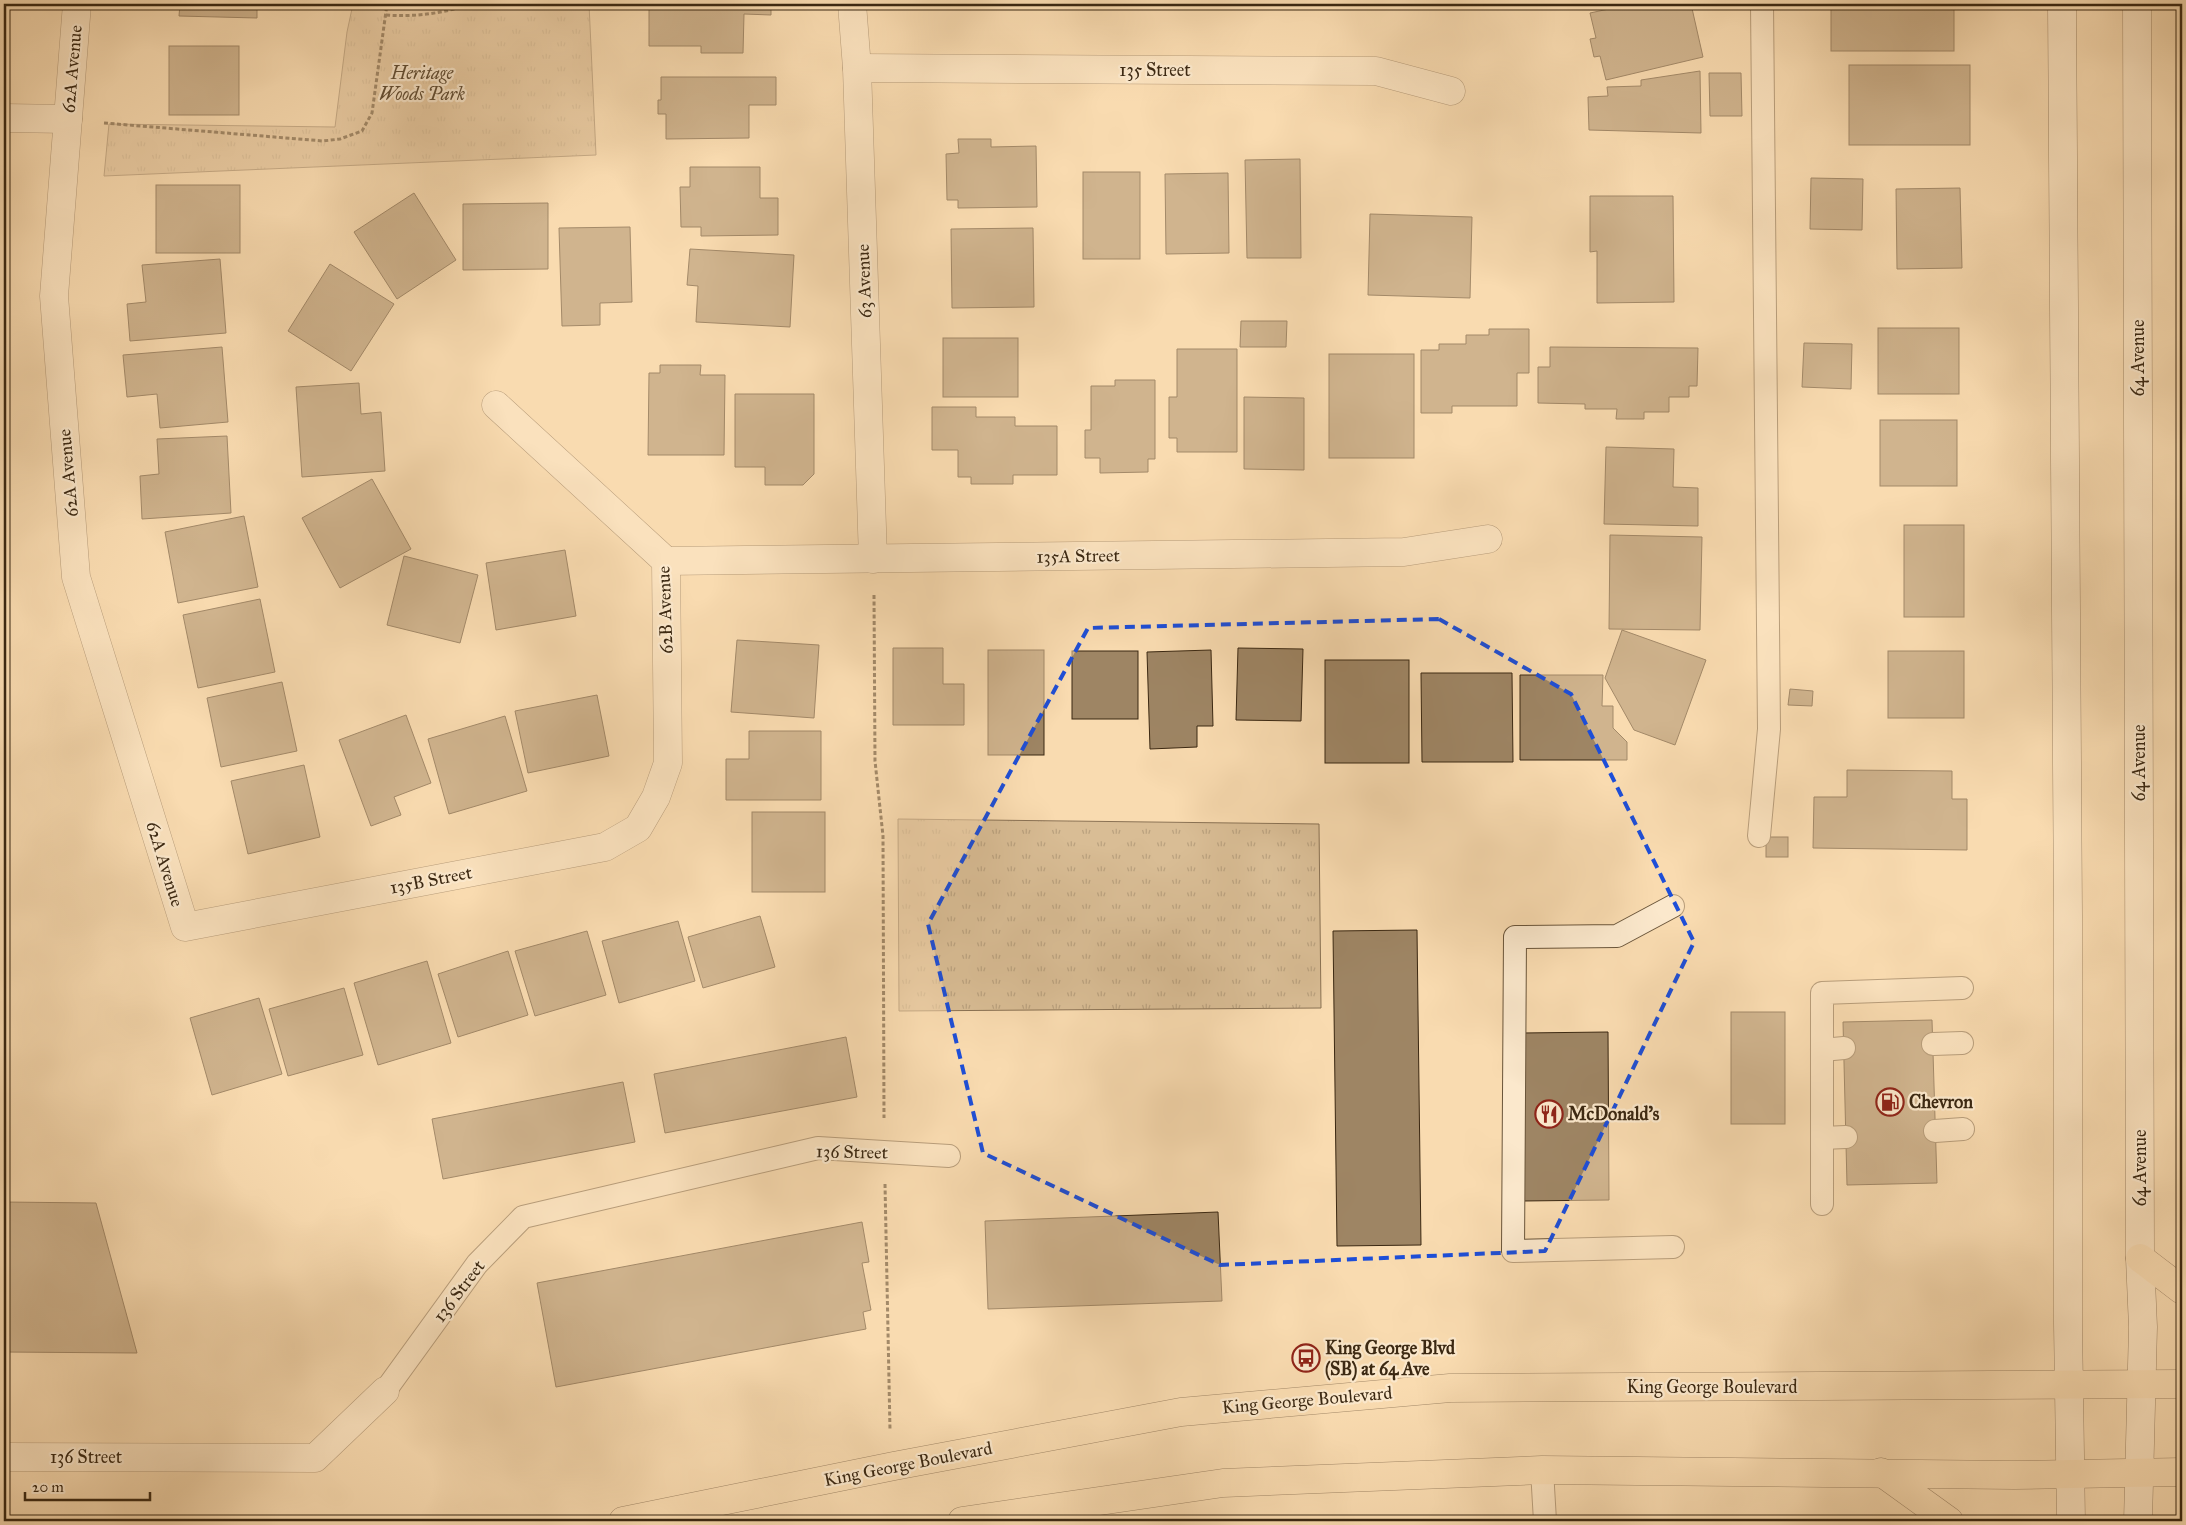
<svg xmlns="http://www.w3.org/2000/svg" width="2186" height="1525" viewBox="0 0 2186 1525" font-family="'IM FELL Great Primer',serif">
<style>
.park{fill:url(#park-tufts);stroke:#8a7254}
.building{fill:#9e8564;stroke:#3b2812}
.lines{fill:none;stroke-linecap:round;stroke-linejoin:round}
.service-casing{stroke:#6a553a;stroke-width:24}
.minor-casing{stroke:#6a553a;stroke-width:29}
.secondary-casing{stroke:#3b2812;stroke-width:29}
.primary-casing{stroke:#3b2812;stroke-width:29}
.path{stroke:#3b2812;stroke-width:3;stroke-dasharray:4 2.5;stroke-linecap:butt}
.service{stroke:#fbe8cc;stroke-width:22}
.minor{stroke:#fbe8cc;stroke-width:28}
.secondary{stroke:#fbe8cc;stroke-width:28}
.primary{stroke:#f9dbb0;stroke-width:28}
.marked{fill:none;stroke:#1d4ed8;stroke-width:4;stroke-dasharray:10 6;stroke-linejoin:round}
.labels{text-anchor:middle;dominant-baseline:central;stroke-width:4.5;stroke-linejoin:round;paint-order:stroke}
.street-label{font-size:18px;fill:#3b2812;stroke:#fbe8cc}
.park-label{font-size:18px;font-style:italic;fill:#624d33;stroke:#fbe8cc}
.poi-label{font-size:18px;font-weight:bold;fill:#3b2812;stroke:#fbe8cc;text-anchor:start}
</style>
<defs>
<pattern id="park-tufts" width="24" height="20" patternUnits="userSpaceOnUse" patternTransform="scale(1.25)"><rect width="24" height="20" fill="#d9bd95"/><path d="M3 7l-1-3M5 7V3M7 7l1-3M15 17l-1-3M17 17v-4M19 17l1-3" fill="none" stroke="#bba27f"/></pattern>
</defs>
<rect width="100%" height="100%" fill="#f9dbb0"/>
<filter id="stains"><feTurbulence type="fractalNoise" baseFrequency=".004" numOctaves="4"/><feColorMatrix values="0 0 0 0 .2 0 0 0 0 .09 0 0 0 0 .02 0 0 0 .5 -.17"/></filter>
<radialGradient id="worn" r=".72"><stop offset=".6" stop-color="#630" stop-opacity="0"/><stop offset="1" stop-color="#630" stop-opacity=".3"/></radialGradient>
<g class="park">
<path d="M353 4H589L596 155 104 176 109 124 335 127 347 32Z"/>
<path d="M898 819 1319 824 1321 1008 899 1011Z"/>
</g>
<g class="building">
<path d="M180 4H257V18L179 16Z"/>
<path d="M649 4H771V15L744 14 743 53H701V46H649Z"/>
<path d="M1632 4H1691L1703 57 1606 80 1600 56 1594 57 1590 39 1596 38 1590 13Z"/>
<rect x="1831" y="4" width="123" height="47"/>
<rect x="169" y="46" width="70" height="69"/>
<rect x="1849" y="65" width="121" height="80"/>
<path d="M1700 71 1701 133 1589 130 1588 97 1608 96 1607 87 1641 86V80Z"/>
<path d="M1709 73H1741L1742 116H1710Z"/>
<path d="M661 77H776V105H749V138L666 139V114H658V100H661Z"/>
<path d="M958 139H991V147L1036 146 1037 207 958 208V200H947L946 154 959 153Z"/>
<path d="M1300 159 1301 258H1247L1245 160Z"/>
<path d="M690 167H760V198H778V235L701 236V227H681L680 187H690Z"/>
<rect x="1083" y="172" width="57" height="87"/>
<path d="M1228 173 1229 253 1166 254 1165 174Z"/>
<path d="M1811 178 1863 179 1862 230 1810 229Z"/>
<rect x="156" y="185" width="84" height="68"/>
<path d="M1960 188 1962 268 1897 269 1896 189Z"/>
<path d="M414 193 456 260 397 299 354 232Z"/>
<path d="M1590 196H1673L1674 302 1597 303V251L1590 252Z"/>
<path d="M548 203V269L463 270V204Z"/>
<path d="M1370 214 1472 217 1470 298 1368 295Z"/>
<path d="M630 227 632 302 600 303V325L562 326 559 228Z"/>
<path d="M1033 228 1034 307 952 308 951 229Z"/>
<path d="M690 249 794 255 790 327 696 322 698 286 687 285Z"/>
<path d="M220 259 226 333 130 341 127 304 146 302 142 265Z"/>
<path d="M330 264 394 304 351 371 288 331Z"/>
<path d="M1241 321H1287L1286 347H1240Z"/>
<rect x="1878" y="328" width="81" height="66"/>
<path d="M1489 329H1529V373H1517V406H1452V413H1421V350H1439V344H1466V335H1489Z"/>
<rect x="943" y="338" width="75" height="59"/>
<path d="M1804 343 1852 344 1851 389 1802 387Z"/>
<path d="M222 347 228 422 160 428 157 394 127 397 123 355Z"/>
<path d="M1550 347 1698 348 1697 386H1689V397H1669V412H1644V419H1616L1617 409H1585V404L1538 403V367H1550Z"/>
<path d="M1177 349H1237V452H1177V438H1169V397H1177Z"/>
<rect x="1329" y="354" width="85" height="104"/>
<path d="M660 365H701L700 375H725L724 455H648L649 373H660Z"/>
<path d="M1115 380H1155V459H1148V472L1100 473V458H1085V430H1091V386H1115Z"/>
<path d="M359 383 361 414 381 412 385 471 302 477 296 387Z"/>
<path d="M735 394H814V474L803 485H765V467H735Z"/>
<path d="M1244 397 1304 398V470L1244 469Z"/>
<path d="M932 407H976V417H1015V426H1057V475H1013V484H971V477H958V450H932Z"/>
<rect x="1880" y="420" width="77" height="66"/>
<path d="M227 436 231 513 142 519 140 476 159 474 157 439Z"/>
<path d="M1606 447 1674 449 1673 487 1698 488V526L1604 524Z"/>
<path d="M372 479 411 549 340 588 302 518Z"/>
<path d="M244 516 258 587 178 603 165 532Z"/>
<rect x="1904" y="525" width="60" height="92"/>
<path d="M1610 535 1702 537 1700 630 1609 629Z"/>
<path d="M565 550 576 616 496 630 486 563Z"/>
<path d="M404 556 478 575 460 643 387 625Z"/>
<path d="M4 569H8L9 606H4Z"/>
<path d="M260 599 275 672 198 688 183 615Z"/>
<path d="M1622 630 1706 660 1675 745 1634 730 1605 678Z"/>
<path d="M737 640 819 645 814 718 731 712Z"/>
<path d="M893 648H943V684H964V725H893Z"/>
<path d="M1238 648 1303 649 1301 721 1236 720Z"/>
<rect x="988" y="650" width="56" height="105"/>
<path d="M1211 650 1213 726H1197V747L1150 749 1147 652Z"/>
<rect x="1072" y="651" width="66" height="68"/>
<rect x="1888" y="651" width="76" height="67"/>
<rect x="1325" y="660" width="84" height="103"/>
<path d="M1421 673H1512L1513 762H1422Z"/>
<path d="M1520 675H1603L1602 706H1613V728L1627 742V760H1520Z"/>
<path d="M282 682 297 751 221 767 207 698Z"/>
<path d="M1790 689 1813 691 1812 706 1788 705Z"/>
<path d="M597 695 609 756 528 773 515 711Z"/>
<path d="M406 715 431 783 394 797 401 815 371 826 339 740Z"/>
<path d="M505 716 527 791 449 814 428 739Z"/>
<path d="M749 731H821V800H726V759H749Z"/>
<path d="M304 765 320 837 248 854 231 781Z"/>
<path d="M1847 770 1952 771V799H1967V850L1813 848 1814 797H1847Z"/>
<rect x="752" y="812" width="73" height="80"/>
<rect x="1766" y="837" width="22" height="20"/>
<path d="M760 916 775 967 703 988 688 937Z"/>
<path d="M678 921 695 981 619 1003 602 941Z"/>
<path d="M1417 930 1421 1245 1337 1246 1333 931Z"/>
<path d="M587 931 606 995 535 1016 515 951Z"/>
<path d="M508 951 528 1015 458 1037 438 974Z"/>
<path d="M427 961 451 1043 378 1065 354 983Z"/>
<path d="M344 988 363 1055 288 1076 269 1009Z"/>
<path d="M259 998 282 1074 212 1095 190 1018Z"/>
<rect x="1731" y="1012" width="54" height="112"/>
<path d="M1932 1020 1937 1183 1847 1185 1843 1022Z"/>
<path d="M1608 1032 1609 1200 1523 1201 1522 1033Z"/>
<path d="M846 1037 857 1097 665 1133 654 1074Z"/>
<path d="M623 1082 635 1142 443 1179 432 1119Z"/>
<path d="M4 1202 96 1203 137 1353 4 1352Z"/>
<path d="M1218 1212 1222 1301 988 1309 985 1221Z"/>
<path d="M862 1222 869 1262 862 1263 871 1310 863 1312 866 1329 556 1387 537 1283Z"/>
</g>
<g class="lines">
<g class="service-casing">
<g id="service">
<path d="M1759 836 1769 729 1762 4"/>
<path d="M1673 906 1617 936 1515 937 1513 1251 1673 1247"/>
<path d="M1933 1044 1962 1043"/>
<path d="M1822 1050 1844 1048"/>
<path d="M1935 1131 1963 1129"/>
<path d="M1822 1138 1846 1137"/>
<path d="M1822 1204V993L1962 988"/>
<path d="M385 1391 477 1264 523 1217 818 1148 949 1156"/>
<path d="M1542 1470 1545 1521"/>
</g>
</g>
<g class="minor-casing">
<g id="minor">
<path d="M77 4 54 296 76 577 185 927 605 847 638 828 656 797 668 763 666 561 496 405"/>
<path d="M852 4 857 68 873 559"/>
<path d="M857 68 1376 71 1451 91"/>
<path d="M4 118 68 119"/>
<path d="M666 561 1404 552 1488 539"/>
<path d="M4 1457 315 1458 385 1391"/>
</g>
</g>
<g class="secondary-casing">
<g id="secondary">
<path d="M2062 4 2068 915V1324L2071 1521"/>
<path d="M2137 4 2140 1258 2143 1327 2138 1521"/>
</g>
</g>
<g class="primary-casing">
<g id="primary">
<path d="M2140 1258 2182 1290"/>
<path d="M1881 1472 1949 1521"/>
<path d="M623 1521 894 1466 1181 1412 1450 1388 2182 1384"/>
<path d="M962 1521 1223 1483 1542 1470 2014 1475 2182 1472"/>
</g>
</g>
<g class="path">
<path d="M386 15C413 17 436 14 462 7L465 4"/>
<path d="M104 123 323 141 340 139 362 131 372 113 387 4"/>
<path d="M874 595 875 761 883 836 884 1118"/>
<path d="M885 1184 890 1430"/>
</g>
<use href="#service" class="service"/>
<use href="#minor" class="minor"/>
<use href="#secondary" class="secondary"/>
<use href="#primary" class="primary"/>
</g>
<path d="M0 0H2186V1525H0ZM1439 619 1571 694 1694 942 1545 1251 1220 1265 983 1153 928 924 1088 628Z" fill="#f9dbb0" fill-opacity=".55" fill-rule="evenodd"/>
<path class="marked" d="M1439 619 1571 694 1694 942 1545 1251 1220 1265 983 1153 928 924 1088 628Z"/>
<defs>
<g id="fuel-ring" transform="scale(1.4375)"><circle r="9.5" fill="#fbe8cc" stroke="#8f2418" stroke-width="1.5"/><path d="M-5.5-6h7V0h2V4h1.3V-2.5L3-4.5l.8-.8L6-3V5H2.5V1h-1V6h-7ZM-4.2-4.7v3.2H.2V-4.7Z" fill="#8f2418"/></g>
<g id="restaurant-ring" transform="scale(1.4375)"><circle r="9.5" fill="#fbe8cc" stroke="#8f2418" stroke-width="1.5"/><path d="M-5-6h1v4h1v-4h1v4h1v-4h1v5L-1.5 .5V6h-2V.5L-5-1ZM5-6V6H3V1.5H1.5Q1.5-4 5-6Z" fill="#8f2418"/></g>
<g id="bus-ring" transform="scale(1.4375)"><circle r="9.5" fill="#fbe8cc" stroke="#8f2418" stroke-width="1.5"/><path d="M-5-6H5V4H4V6H2V4H-2V6H-4V4H-5ZM-3.5-4V0h7V-4ZM-3.5 1.2v1.5H-2V1.2ZM2 1.2v1.5H3.5V1.2Z" fill="#8f2418"/></g>
</defs>
<g fill-rule="evenodd">
<use href="#fuel-ring" x="1890" y="1102"/>
<use href="#restaurant-ring" x="1549" y="1114"/>
<use href="#bus-ring" x="1306" y="1358"/>
</g>
<g class="labels">
<g class="street-label">
<text transform="translate(72 69) rotate(-85)">62A Avenue</text>
<text x="1155" y="70">135 Street</text>
<text transform="translate(864 281) rotate(-92)">63 Avenue</text>
<text transform="translate(2138 358) rotate(-90)">64 Avenue</text>
<text transform="translate(68 473) rotate(-95)">62A Avenue</text>
<text transform="translate(1078 556) rotate(-1)">135A Street</text>
<text transform="translate(665 610) rotate(-92)">62B Avenue</text>
<text transform="translate(2139 763) rotate(-90)">64 Avenue</text>
<text transform="translate(165 864) rotate(73)">62A Avenue</text>
<text transform="translate(431 880) rotate(-11)">135B Street</text>
<text transform="translate(852 1152) rotate(1)">136 Street</text>
<text transform="translate(2140 1168) rotate(-90)">64 Avenue</text>
<text transform="translate(459 1291) rotate(-53)">136 Street</text>
<text x="1712" y="1387">King George Boulevard</text>
<text transform="translate(1307 1400) rotate(-5)">King George Boulevard</text>
<text x="86" y="1457">136 Street</text>
<text transform="translate(908 1464) rotate(-11)">King George Boulevard</text>
</g>
<g class="park-label">
<text x="422" y="73">Heritage<tspan x="422" dy="21">Woods Park</tspan></text>
</g>
<g class="poi-label">
<text x="1909" y="1102">Chevron</text>
<text x="1568" y="1114">McDonald's</text>
<text x="1325" y="1348">King George Blvd<tspan x="1325" dy="21">(SB) at 64 Ave</tspan></text>
</g>
</g>
<rect width="2186" height="1525" fill="none" stroke="#f9dbb0" stroke-width="20"/>
<rect x="5" y="5" width="2176" height="1515" fill="none" stroke="#3b2812" stroke-width="2.5"/>
<rect x="10" y="10" width="2166" height="1505" fill="none" stroke="#3b2812"/>
<path d="M25 1492v8h125v-8" fill="none" stroke="#3b2812" stroke-width="2.5"/>
<text x="32" y="1492" font-size="15" fill="#3b2812" stroke="#fbe8cc" stroke-width="4" paint-order="stroke">20 m</text>
<rect width="100%" height="100%" filter="url(#stains)"/>
<rect width="100%" height="100%" fill="url(#worn)"/>
</svg>
